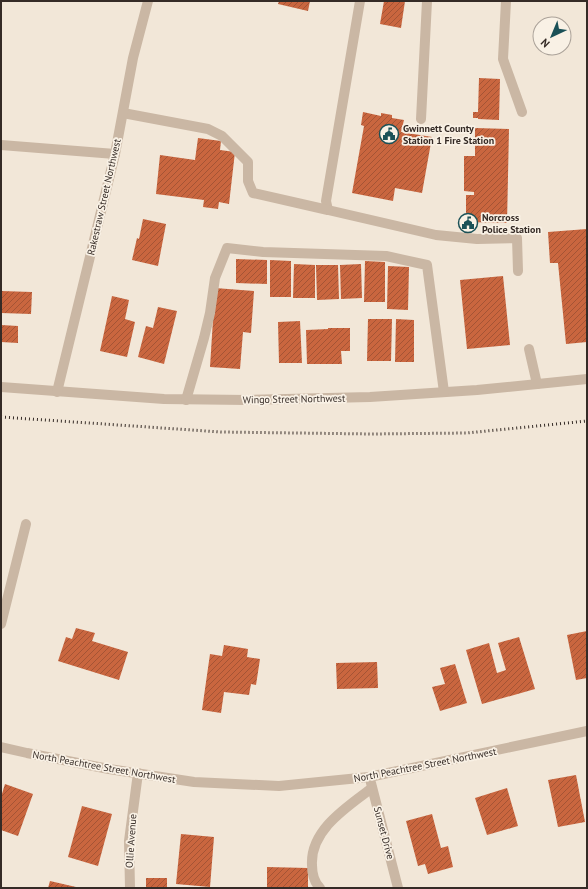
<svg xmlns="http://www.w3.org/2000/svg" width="588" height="889" viewBox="0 0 588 889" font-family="'PT Sans',sans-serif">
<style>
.building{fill:url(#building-hatch)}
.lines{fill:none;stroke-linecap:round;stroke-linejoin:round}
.minor{stroke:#cab7a4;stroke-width:10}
.rail{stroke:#352b26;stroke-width:3;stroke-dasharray:1 3;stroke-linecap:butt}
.labels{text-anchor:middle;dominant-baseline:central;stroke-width:3.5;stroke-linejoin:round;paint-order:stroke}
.poi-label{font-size:10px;font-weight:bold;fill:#352b26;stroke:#f9f1e5;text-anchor:start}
.street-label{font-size:10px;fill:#352b26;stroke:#f9f1e5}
</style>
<defs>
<pattern id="building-hatch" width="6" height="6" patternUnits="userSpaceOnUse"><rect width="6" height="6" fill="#c9663f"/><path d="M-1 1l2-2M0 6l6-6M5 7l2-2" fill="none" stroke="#a45435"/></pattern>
</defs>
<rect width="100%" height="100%" fill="#f2e7d8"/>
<g class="building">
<path d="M279 1H310L308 11 278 4Z"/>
<path d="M384 1H405L401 28 380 24Z"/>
<path d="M479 78 500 79 499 120 478 119V118H473V112H478Z"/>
<path d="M363 112 381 116V113L392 115V118L404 120 401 132 432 137 422 193 395 188 393 201 352 193 364 126 361 125Z"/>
<path d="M475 128 509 129 507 223 466 222V195H474V192L464 191V156H475Z"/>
<path d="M198 138 221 141 220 150 235 152 229 204 219 202 218 209 203 207 204 200 156 194 160 155 195 160Z"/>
<path d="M143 219 166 224 158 266 132 260 137 238 139 239Z"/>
<path d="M587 229V342L566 344 558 263H550L548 232Z"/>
<path d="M236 259 267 260V284L236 283Z"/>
<path d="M270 260 291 261V297H270Z"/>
<path d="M365 261 385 262V302H364Z"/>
<path d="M294 264 315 265V298H293Z"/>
<path d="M361 264 362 298 341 299 340 265Z"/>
<path d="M316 265H338L339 299 317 300Z"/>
<path d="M388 266 409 267 408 310 387 309Z"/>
<path d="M503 276 510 345 467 349 460 280Z"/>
<path d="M215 288 254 291 251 333 243 332 240 369 210 367Z"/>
<path d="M1 291 32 292 31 314 1 313Z"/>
<path d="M112 296 129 300 125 319 135 322 127 357 100 351Z"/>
<path d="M158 307 177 311 164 364 138 357 146 326 153 328Z"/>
<path d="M368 319H392L391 361H367Z"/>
<path d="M396 319 414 320V362H395Z"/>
<path d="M300 321 302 363H279L278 322Z"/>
<path d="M1 325 18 326V343L1 342Z"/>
<path d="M328 328H350V351H341L342 364H307L306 330 328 329Z"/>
<path d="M76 628 95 633 92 641 128 652 119 680 58 661 66 637 72 639Z"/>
<path d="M587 631V678L576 680 567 635Z"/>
<path d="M519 637 535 689 482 704 466 650 489 643 497 673 506 670 498 643Z"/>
<path d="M224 645 248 649 247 657 260 659 256 685 251 684 249 695 224 692 221 713 202 710 210 654 222 656Z"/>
<path d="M377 662 378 688 337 689 336 663Z"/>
<path d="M455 664 467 703 440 711 432 687 445 684 440 668Z"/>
<path d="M576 775 585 822 558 827 548 780Z"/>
<path d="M5 784 33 794 18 836 1 830V797Z"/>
<path d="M507 788 518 826 487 835 475 798Z"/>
<path d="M82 806 112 814 98 866 68 857Z"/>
<path d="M432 814 441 848 448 846 453 867 428 874 425 864 418 866 406 821Z"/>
<path d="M181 834 214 837 210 887 176 884Z"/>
<path d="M267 867 308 868V888H267Z"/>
<rect x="146" y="878" width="21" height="10"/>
<path d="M50 881 76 887V888H48Z"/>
</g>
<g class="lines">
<g class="minor">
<path d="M360 1 326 201 328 210 436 235 477 239 517 238 518 271"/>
<path d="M506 1 503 59 522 112"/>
<path d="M123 113 208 129 222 136 248 162V181L253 193 328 210"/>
<path d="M421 119 427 1"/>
<path d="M1 145 115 154"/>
<path d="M529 349 537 384"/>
<path d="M1 387 164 399 247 400 370 397 477 390 587 379"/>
<path d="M57 392 115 154 133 58 148 1"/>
<path d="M186 400 204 338 210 313 215 278 227 248 263 252 386 256 427 265 444 392"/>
<path d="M1 624 26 524"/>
<path d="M1 747 27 753 109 769 194 782 279 786 369 777 587 731"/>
<path d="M371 783 398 888"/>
<path d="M130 888 129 841 138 773"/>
<path d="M320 888C314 882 312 874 312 865 310 830 347 807 372 788"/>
</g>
<path class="rail" d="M1 417 221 432 372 434 467 433 587 421"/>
</g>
<defs>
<g id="civic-ring" transform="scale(1)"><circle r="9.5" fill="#f9f1e5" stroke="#1b5157" stroke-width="1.5"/><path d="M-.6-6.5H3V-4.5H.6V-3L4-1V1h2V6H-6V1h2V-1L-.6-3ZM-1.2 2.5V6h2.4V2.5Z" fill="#1b5157"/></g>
</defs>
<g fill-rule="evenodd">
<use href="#civic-ring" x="389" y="134"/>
<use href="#civic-ring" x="468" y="223"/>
</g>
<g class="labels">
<g class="poi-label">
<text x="403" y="128">Gwinnett County<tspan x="403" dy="12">Station 1 Fire Station</tspan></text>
<text x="482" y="217">Norcross<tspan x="482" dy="12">Police Station</tspan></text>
</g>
<g class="street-label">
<text transform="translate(104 197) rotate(-77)">Rakestraw Street Northwest</text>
<text transform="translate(294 399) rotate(-1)">Wingo Street Northwest</text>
<text transform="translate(425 765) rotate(-11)">North Peachtree Street Northwest</text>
<text transform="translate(104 767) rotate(10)">North Peachtree Street Northwest</text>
<text transform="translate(384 833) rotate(75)">Sunset Drive</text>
<text transform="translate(131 841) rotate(-86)">Ollie Avenue</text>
</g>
</g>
<rect width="588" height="889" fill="none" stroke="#352b26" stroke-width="4"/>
<g transform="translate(552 36) rotate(224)"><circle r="19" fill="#f9f1e5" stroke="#aba299"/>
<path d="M0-3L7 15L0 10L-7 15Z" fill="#1b5157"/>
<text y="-6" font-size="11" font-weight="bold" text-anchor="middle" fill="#352b26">N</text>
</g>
</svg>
